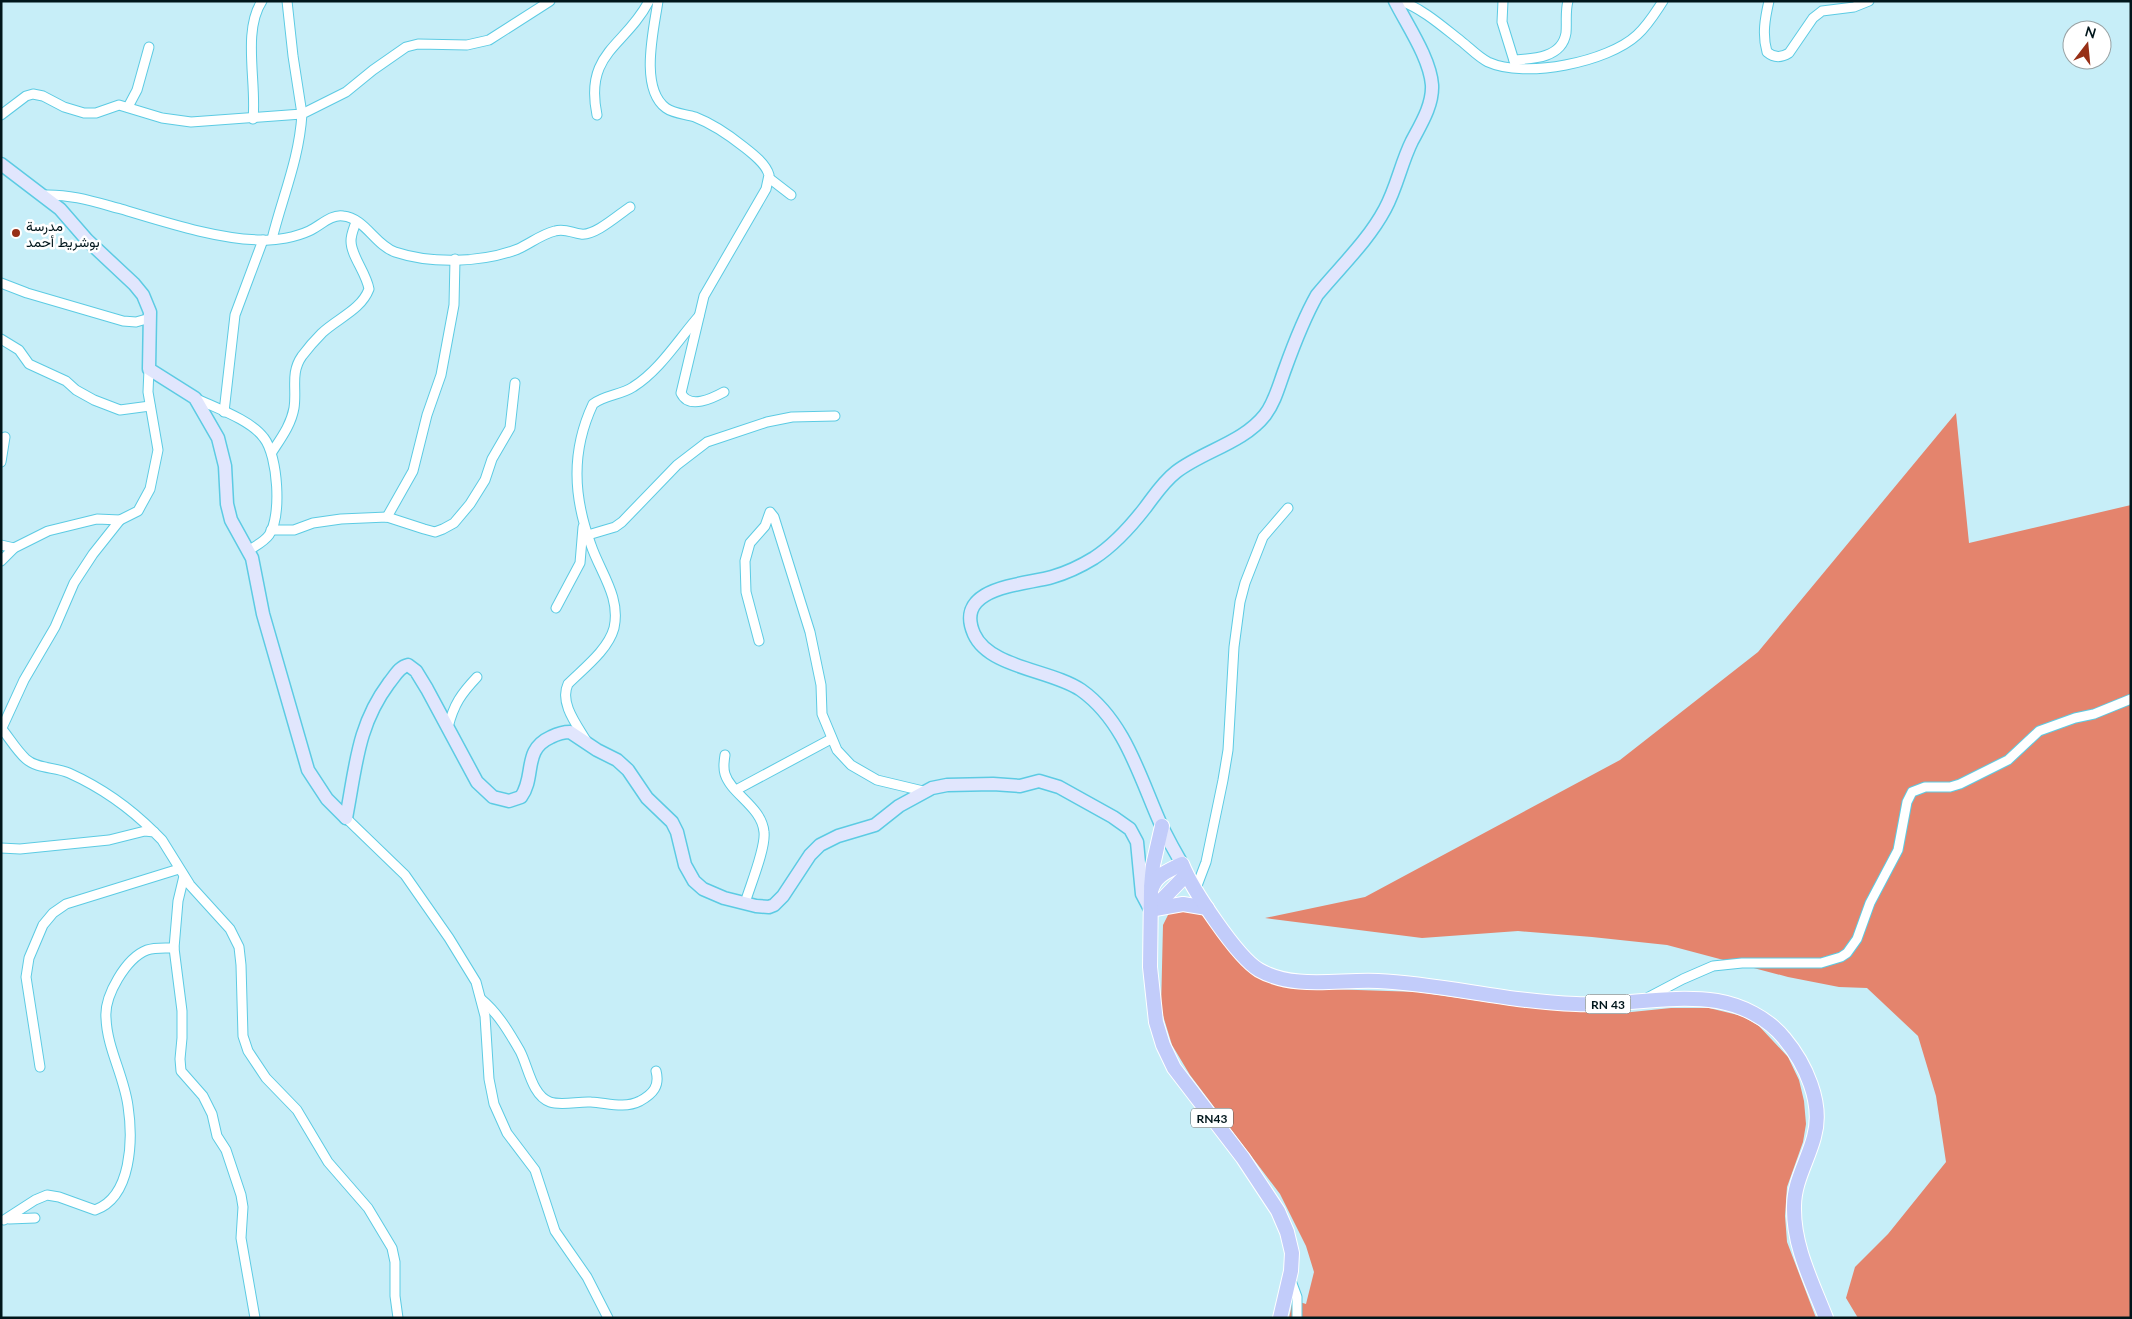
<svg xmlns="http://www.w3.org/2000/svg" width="2132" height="1319" viewBox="0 0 2132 1319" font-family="Lato,Vazirmatn,sans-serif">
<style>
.forest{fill:#e4846d}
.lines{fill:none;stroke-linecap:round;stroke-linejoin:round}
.street-casing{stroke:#5ccbe3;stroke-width:11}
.secondary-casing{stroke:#5ccbe3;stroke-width:15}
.primary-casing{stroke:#fff;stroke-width:16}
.street{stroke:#fff;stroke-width:9}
.secondary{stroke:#e1e6fd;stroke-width:12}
.primary{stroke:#c2ccfa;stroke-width:14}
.poi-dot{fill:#972f16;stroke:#fff;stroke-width:2}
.labels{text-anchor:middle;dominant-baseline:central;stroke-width:5;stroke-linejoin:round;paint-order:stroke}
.shield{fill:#fff;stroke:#4c5c5f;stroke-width:1}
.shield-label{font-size:12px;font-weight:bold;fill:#00161b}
.poi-label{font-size:14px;fill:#00161b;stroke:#fff;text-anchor:start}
</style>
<rect width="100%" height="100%" fill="#c7eef8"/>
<g class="forest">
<path d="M1956 413 1969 543 2131 505V1318H1858L1846 1298 1855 1267 1888 1234 1946 1162 1936 1096 1918 1036 1867 988 1839 987 1788 977 1667 945 1592 937 1518 931 1422 938 1265 918 1365 897 1620 760 1758 652Z"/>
<path d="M1177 909 1200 913 1209 920 1239 962 1250 972 1297 988 1418 992 1514 1006 1612 1014 1671 1008H1709L1742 1016 1759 1026 1788 1057 1799 1080 1804 1101 1806 1124 1803 1142 1787 1187 1785 1216 1787 1242 1816 1318H1289L1293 1300 1306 1304 1314 1272 1306 1246 1280 1194 1190 1075 1172 1045 1161 1009 1163 925 1170 911Z"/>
</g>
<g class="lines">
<g class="street-casing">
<g id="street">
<path d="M658 1C654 29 639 88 666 108 674 114 686 114 695 117 713 124 729 135 744 147 753 154 766 164 769 175L766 189 704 296 681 393C689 410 713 398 724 392"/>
<path d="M1401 1C1423 9 1443 27 1461 41 1470 48 1478 57 1488 62 1525 79 1608 62 1637 35 1648 25 1655 13 1663 1"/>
<path d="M1503 1 1502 22 1515 64"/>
<path d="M1769 1C1765 18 1762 35 1767 52 1774 58 1781 58 1789 53L1813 18 1822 11 1854 7 1869 1"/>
<path d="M1514 60C1533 59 1562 58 1566 33 1567 23 1565 12 1568 1"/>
<path d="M128 107 137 90 149 47"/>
<path d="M1 115 26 96 33 94 43 96 64 107 84 113H96L119 105 162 118 191 122 302 114 293 56 287 1"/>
<path d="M597 115C584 52 625 47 649 1"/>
<path d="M253 119C257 84 242 31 262 1"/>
<path d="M769 178 791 195"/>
<path d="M44 195C71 194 95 202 121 209 165 222 216 239 261 240 276 241 296 237 309 231 320 226 331 214 343 216 365 218 375 245 395 252 431 264 482 263 518 249 531 243 542 234 555 231 565 228 572 233 581 234 595 236 618 215 630 207"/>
<path d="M272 239C283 195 299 160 302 114L346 92 373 70 406 47 418 44 467 45 489 40 550 1"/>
<path d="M1 283 27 293 123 321 136 322 150 318"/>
<path d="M1 339 19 350 29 364 66 381 76 390 94 400 120 410 150 406"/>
<path d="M195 398C216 408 251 420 264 438 278 456 282 516 269 535 264 542 255 546 248 551"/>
<path d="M224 412 235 315 263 240"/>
<path d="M272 452C281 438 291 425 294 408 297 389 290 373 302 356 308 348 315 340 322 333 338 318 361 310 369 289 366 272 351 256 351 241 351 234 354 228 356 222"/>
<path d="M1 462 5 437"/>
<path d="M387 517 413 471 427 415 441 375 454 305 455 259"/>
<path d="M271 530H294L313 523 341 519 387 517 424 529 435 532 443 529 454 523 470 504 485 480 492 459 510 428 515 383"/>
<path d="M588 535 615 527 622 522 677 465 707 442 767 422 792 417 835 416"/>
<path d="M1 545 14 548"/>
<path d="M1 561 14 548 48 531 97 519 120 520 138 511 150 489 158 450 148 392 149 369"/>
<path d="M556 608 580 563 583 527"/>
<path d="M759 641 746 592 745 561 750 543 765 526 770 512 774 517 810 632 821 685 822 714 837 750 851 765 877 780 923 791"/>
<path d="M448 727C454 704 461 694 477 677"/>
<path d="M2 729C10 739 17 751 26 759 37 769 56 767 69 773 100 787 131 809 154 832"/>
<path d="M1 730 24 680 55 627 74 583 93 554 120 520"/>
<path d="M587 742C577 725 559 703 568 684 584 668 608 650 614 628 621 597 600 572 591 545 573 496 571 451 593 404 604 395 621 395 633 387 660 370 678 340 699 316"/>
<path d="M725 755C724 761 723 768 725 774 731 794 762 807 764 832 766 848 750 886 745 903"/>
<path d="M736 790 831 739"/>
<path d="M346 818 405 875 449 938 476 982 485 1016 489 1079 494 1104 507 1133 535 1170 555 1231 587 1277 608 1318"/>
<path d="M1 848 20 849 109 840 145 831 154 832 162 840 190 885 230 929 239 947 241 965 243 1036 248 1051 266 1078 297 1110 328 1162 368 1208 392 1248 395 1262V1296L398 1318"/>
<path d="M1195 891 1206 862 1223 780 1228 750 1234 647 1240 602 1245 583 1263 537 1288 508"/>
<path d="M174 948 178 901 184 876"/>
<path d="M481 999C498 1013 509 1032 520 1051 528 1066 532 1096 550 1102 562 1106 579 1101 591 1102 608 1103 624 1109 640 1101 653 1094 660 1086 656 1071"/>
<path d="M1645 999 1683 979 1713 966 1742 963H1821L1841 957 1847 953 1857 939 1870 903 1898 850 1907 802 1912 792 1925 787H1950L1960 784 2008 760 2039 731 2075 718 2094 714 2131 699"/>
<path d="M40 1067 26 977 29 958 43 925 53 913 66 904 179 869"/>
<path d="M9 1219 35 1218"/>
<path d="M4 1220 35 1200 47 1195 59 1197 95 1210C132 1197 133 1139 128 1106 124 1076 107 1048 106 1018 104 996 126 958 147 950 155 947 166 948 174 948L182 1011V1038L180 1059 181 1071 203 1096 212 1114 217 1136 226 1150 241 1195 243 1207 241 1238 255 1318"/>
<path d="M1290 1278 1297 1297V1318"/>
</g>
</g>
<g class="secondary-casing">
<g id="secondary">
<path d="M1 164 60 209 87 240 134 284 143 295 150 312 149 369 195 398 218 438 225 466 227 504 231 520 252 558 263 614 308 770 327 799 346 818"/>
<path d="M346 818C356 767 357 726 389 683 395 676 399 667 408 665L416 671 427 689 477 782 493 797 509 801 521 797C536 776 522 750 551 737 557 734 563 732 570 732L597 750 617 760 628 770 647 798 672 822 677 832 685 865 694 881 703 889 724 898 756 906 769 907 774 905 783 896 810 855 820 845 838 836 875 825 899 806 932 788 947 785 993 784 1020 786 1039 781 1059 787 1113 817 1130 829 1137 842 1142 894 1151 911"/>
<path d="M1182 864C1175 852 1168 839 1162 827 1140 779 1126 722 1081 690 1052 670 989 668 974 634 953 586 1025 585 1052 577 1066 573 1081 566 1094 558 1114 545 1131 526 1145 508 1155 495 1163 482 1176 472 1203 451 1243 443 1265 415 1275 402 1279 385 1285 369 1294 344 1304 318 1317 295 1340 267 1368 241 1385 209 1397 187 1401 163 1412 141 1421 124 1433 105 1432 85 1430 58 1407 25 1395 1"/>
</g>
</g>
<g class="primary-casing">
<g id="primary">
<path d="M1151 887 1153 865 1162 826"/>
<path d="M1155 909 1183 904 1207 908"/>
<path d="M1152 910 1186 875"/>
<path d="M1280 1318 1291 1271 1292 1253 1287 1232 1278 1211 1243 1158 1174 1068 1163 1045 1156 1022 1150 967 1151 891C1155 875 1168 871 1182 864 1192 889 1237 957 1259 970 1294 990 1339 979 1378 981 1444 984 1509 1002 1576 1004 1624 1006 1670 994 1717 1001 1741 1005 1768 1018 1784 1038 1805 1063 1824 1103 1814 1137 1808 1160 1794 1182 1794 1206 1793 1246 1812 1282 1826 1318"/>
</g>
</g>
<use href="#street" class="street"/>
<use href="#secondary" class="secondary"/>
<use href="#primary" class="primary"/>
</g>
<circle class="poi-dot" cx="16" cy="233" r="5"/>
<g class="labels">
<g class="shield">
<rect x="1585.5" y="994.5" width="45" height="19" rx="4"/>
<rect x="1191" y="1108.5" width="42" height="19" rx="4"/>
</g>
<g class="shield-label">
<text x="1608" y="1004">RN 43</text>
<text x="1212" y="1118">RN43</text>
</g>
<g class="poi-label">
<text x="26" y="225">مدرسة<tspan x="26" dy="16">بوشريط أحمد</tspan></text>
</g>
</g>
<rect width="2132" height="1319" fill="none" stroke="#00161b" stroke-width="5"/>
<g transform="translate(2087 45) rotate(16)"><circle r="24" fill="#ffffff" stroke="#99a2a4"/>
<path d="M0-4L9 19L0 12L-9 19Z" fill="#972f16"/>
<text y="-8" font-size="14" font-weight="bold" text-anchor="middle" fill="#00161b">N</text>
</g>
</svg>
